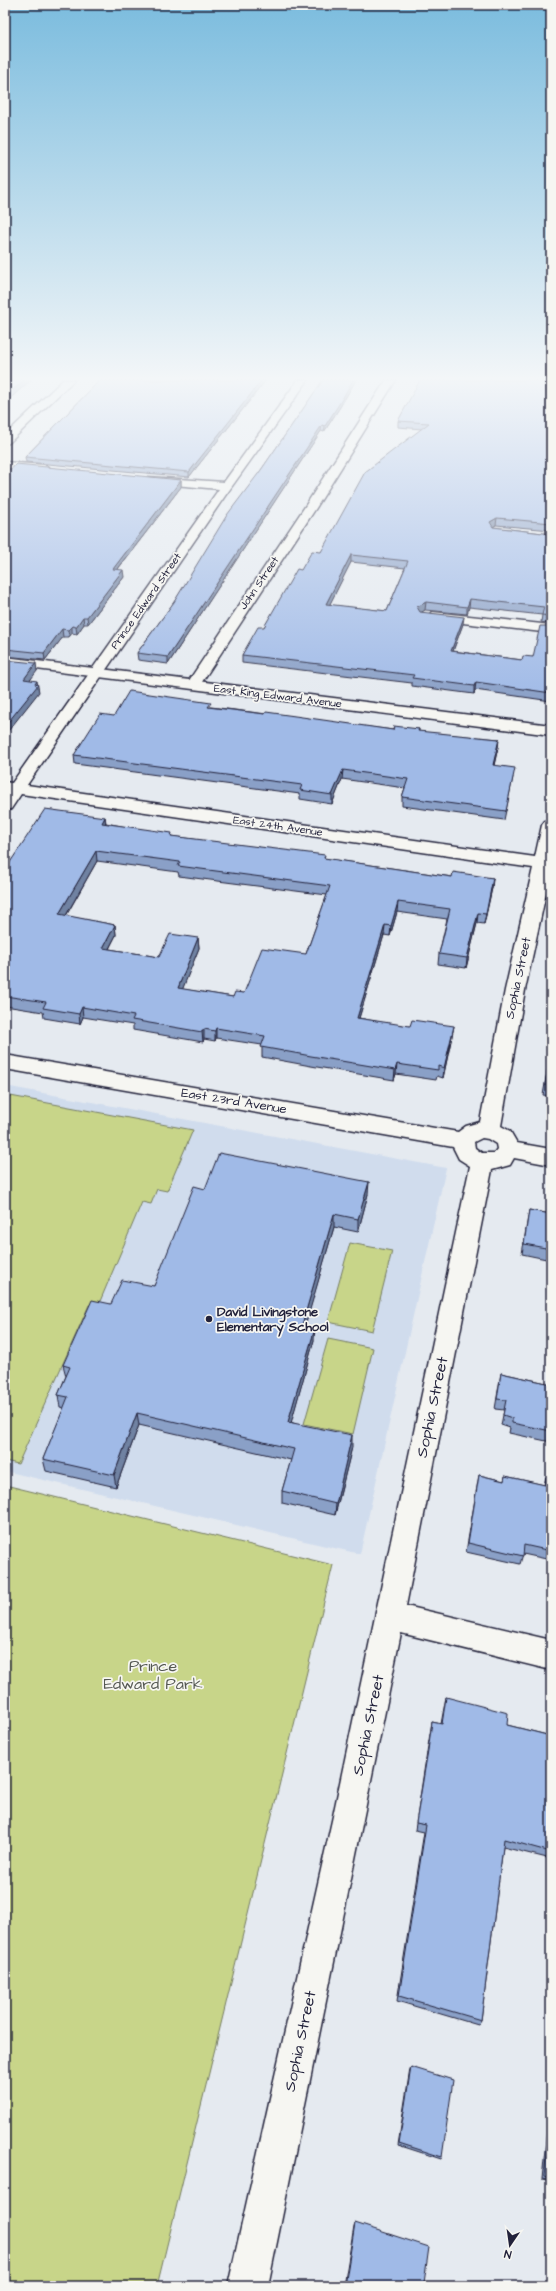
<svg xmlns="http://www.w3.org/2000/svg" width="556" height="2291" viewBox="0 0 556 2291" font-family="'Architects Daughter',sans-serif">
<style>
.built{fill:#d0dced}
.green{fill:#c8d589;stroke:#757c62}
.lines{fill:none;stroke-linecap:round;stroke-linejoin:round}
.minor-casing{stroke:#22223b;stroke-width:3}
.major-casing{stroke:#22223b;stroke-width:3}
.minor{fill:#f6f6f2;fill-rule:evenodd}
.major{fill:#f6f6f2;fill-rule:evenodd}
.wall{fill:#8aa0c7;stroke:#22223b;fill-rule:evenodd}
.shaded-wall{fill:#7082a2;stroke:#22223b}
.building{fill:#a0bae7;stroke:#22223b;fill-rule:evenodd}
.poi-dot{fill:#22223b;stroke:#f6f6f2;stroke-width:1.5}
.labels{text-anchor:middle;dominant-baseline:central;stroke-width:3.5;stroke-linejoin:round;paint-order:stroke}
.far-street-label{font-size:11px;fill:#22223b;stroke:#f6f6f2}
.street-label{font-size:13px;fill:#22223b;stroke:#f6f6f2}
.poi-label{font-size:13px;font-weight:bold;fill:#22223b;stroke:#f6f6f2;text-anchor:start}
.near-street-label{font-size:16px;fill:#22223b;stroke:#f6f6f2}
.near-park-label{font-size:16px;fill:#545852;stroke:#f6f6f2}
</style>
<rect width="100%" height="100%" fill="#e5eaf0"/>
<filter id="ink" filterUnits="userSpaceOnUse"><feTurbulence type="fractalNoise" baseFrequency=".025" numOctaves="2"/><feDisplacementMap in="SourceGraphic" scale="8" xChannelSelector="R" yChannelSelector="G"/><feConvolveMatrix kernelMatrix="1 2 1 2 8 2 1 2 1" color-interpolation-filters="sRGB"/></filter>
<g filter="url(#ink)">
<path class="built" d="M5 1086 446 1168 360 1554 5 1471Z"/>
<g class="green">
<path d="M5 1095 193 1130 167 1191 157 1189 151 1204 142 1202 98 1306 89 1305 18 1464 5 1461Z"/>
<path d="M350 1243 392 1251 372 1331 328 1322Z"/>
<path d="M328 1339 373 1348 353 1434 304 1424Z"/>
<path d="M5 1485 333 1565 157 2286H5Z"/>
</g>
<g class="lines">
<g class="minor-casing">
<g id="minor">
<path d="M63 380H74L9 443 5 444V435Z"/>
<path d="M298 380H308L225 496 27 785 535 857 542 825 545 821 551 820V870L525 990 501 1126 510 1131 517 1143 551 1149V1165L514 1158 510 1165 492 1170 406 1606 551 1640V1670L401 1633 268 2286H228L333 1816 470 1166 459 1159 453 1147 5 1069V1055L458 1132 466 1126 480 1122 505 990 533 868 21 794 11 809 5 810V782L12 783 219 489 152 483 146 479 148 477 224 482ZM482 1138 488 1139 496 1144 497 1149 494 1153H482L475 1148 474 1142Z"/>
<path d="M386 380H396L316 508 198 688H188L186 685 304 508Z"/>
<path d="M5 462 44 465 50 468 44 471 5 468Z"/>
<path d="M433 612 551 625V633L428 619 426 616Z"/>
</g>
</g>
<g class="major-casing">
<path id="major" d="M5 657 551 725V735L5 665Z"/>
</g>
<use href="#minor" class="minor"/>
<use href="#major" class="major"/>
</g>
<g class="wall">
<path d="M100 380H266L189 477 26 462 25 457Z"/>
<path d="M323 380H356L340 407 324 432 321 431 168 664 138 660 137 653 174 602 261 470Z"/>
<path d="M551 380V530L496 525 492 527 551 534V624L541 622 542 615 469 607 467 614 425 610 421 612 463 624 453 651 522 660 533 657 551 626V701L475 690 474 694 412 686V683L242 663V655L264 627 301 570 321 552 422 429 398 427V421ZM351 562 405 568 387 611 329 605Z"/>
<path d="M5 476 181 480V487L118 569 124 577 88 624H84L77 634 72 633 69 637H63L45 660 5 656Z"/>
<path d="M211 707 393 730 419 729V732L499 739 498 747 494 765 513 777 504 820 402 806V797L405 788 342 779 332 804 300 799V794L75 764 74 755 114 716Z"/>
<path d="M105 817 106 823 172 836 452 877 493 878 492 888 484 924 477 923 466 968 438 964 439 954 447 919 397 912 390 936 384 935 359 1018 452 1036 443 1078 437 1076 436 1080 396 1074 394 1080 311 1066 262 1057V1045L216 1038 215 1041 204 1039 203 1042 133 1030V1025L83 1017 80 1024 44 1018 43 1012 5 1006V870ZM97 861 178 872 179 876 327 895 306 954 244 993 233 997 182 989 199 948 198 938 159 957 109 949 116 935 115 925 66 916Z"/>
<path d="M550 1055 551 1056V1096L543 1095Z"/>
<path d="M205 1189 368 1194 358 1232 334 1227 305 1325 314 1340 291 1422 352 1447 335 1515 282 1503V1491L291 1460 139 1425 116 1487 46 1471 43 1459 64 1408 60 1407 58 1395 66 1376 63 1365 111 1304 154 1286Z"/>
<path d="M529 1210 551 1214V1260L522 1254Z"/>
<path d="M501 1373 551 1384V1442L509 1433 510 1428 501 1425 504 1410 495 1409Z"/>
<path d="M479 1475 504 1481 505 1476 544 1485 546 1477 551 1478V1560L523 1554 520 1564 466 1552Z"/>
<path d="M446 1697 507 1725 551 1736V1859L503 1847 481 2020 478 2025 397 2001 424 1832 415 1830 426 1758 432 1722 441 1724Z"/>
<path d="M411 2067 442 2157 441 2159 398 2145 410 2069Z"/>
<path d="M551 2107V2181L542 2179 549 2109Z"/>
<path d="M355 2223 424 2283 433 2286H344L354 2226Z"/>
<path d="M536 2283 546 2286H531V2284Z"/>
</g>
<g class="shaded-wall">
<path d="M24 380H31L5 403V397Z"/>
<path d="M262 380H266L189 477V472Z"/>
<path d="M353 380H356L340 407 324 432 325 426Z"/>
<path d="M322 425 321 431 168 664V657Z"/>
<path d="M181 480V487L113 575V569Z"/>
<path d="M497 518 496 525 489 529 490 522Z"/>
<path d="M351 555V562L326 612V604Z"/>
<path d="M123 570 124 577 88 624 87 617Z"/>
<path d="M470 599 469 607 467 614V607Z"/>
<path d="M426 602 425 610 417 615V607Z"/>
<path d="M83 617 84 624 77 634 76 627Z"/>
<path d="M464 617 463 624 450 659 451 651Z"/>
<path d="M72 626V633L69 637 68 630Z"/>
<path d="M62 629 63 637 45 660 44 653Z"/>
<path d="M36 663 37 671 25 687 24 679Z"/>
<path d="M37 681 39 692 5 735V726Z"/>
<path d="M476 682 475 690 474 694V686Z"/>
<path d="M499 739 498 747 492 774 493 765Z"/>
<path d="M343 770 342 779 332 804V795Z"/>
<path d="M105 817 106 826 102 823Z"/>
<path d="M96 851 97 861 61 924 59 914Z"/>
<path d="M493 878 492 888 484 924 486 914Z"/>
<path d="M398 902 397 912 390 936 391 926Z"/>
<path d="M478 913 477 923 466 968 467 958Z"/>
<path d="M115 925 116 935 104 958 103 948Z"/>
<path d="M385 925 384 935 356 1028 357 1018Z"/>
<path d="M198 938 199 948 179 998 178 988Z"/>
<path d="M82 1007 83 1017 80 1024 79 1014Z"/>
<path d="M454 1026 452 1036 443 1078 444 1068Z"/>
<path d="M216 1028V1038L215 1041V1031Z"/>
<path d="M204 1029V1039L203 1042 202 1032Z"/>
<path d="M397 1064 396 1074 394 1080 395 1070Z"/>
<path d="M369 1182 368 1194 358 1232V1219Z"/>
<path d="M334 1214V1227L302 1337V1325Z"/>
<path d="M315 1328 314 1340 288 1434V1422Z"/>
<path d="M137 1413 139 1425 116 1487 114 1475Z"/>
<path d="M352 1435V1447L335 1515 336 1504Z"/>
</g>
<g class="building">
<path d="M5 380H24L5 397Z"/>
<path d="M100 380H262L189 472 25 457Z"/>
<path d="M323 380H353L341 401 325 426 322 425 168 657 137 653 174 602 227 515 261 470Z"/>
<path d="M420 380H551V523L497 518 490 522 493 527 551 534V616L542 615 544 607 470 599 467 607 426 602 417 607 420 612 464 617 451 651 522 660 523 656 533 657 540 626H551V693L476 682 474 686 412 678 414 675 242 655 258 627H264L297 569 301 570 312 551 321 552 365 472 429 423 398 421ZM351 555 408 561 387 611 326 604Z"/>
<path d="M16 464 181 480 113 569 123 570 87 617H83L76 627 72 626 68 630 62 629 44 653 5 649V476Z"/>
<path d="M5 660 36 663 24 679 37 681 35 684 38 685 5 726Z"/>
<path d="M129 691 211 703 208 707 265 714 266 712 295 716 393 730 394 726 419 729 418 731 499 739 493 765 515 768 506 811 402 797 408 779 343 770 332 795 300 790 302 785 74 755 100 714 114 716Z"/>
<path d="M45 809 105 817 102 823 172 833 171 836 325 855 324 858 452 877 453 872 493 878 486 914 478 913 467 958 439 954 450 909 398 902 391 926 385 925 357 1018 410 1026 412 1020 454 1026 444 1068 438 1066V1070L397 1064 395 1070 311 1056 261 1047 265 1036 216 1028 215 1031 204 1029 202 1032 132 1020 134 1016 82 1007 79 1014 43 1008 46 1002 5 996V870ZM96 851 180 862 178 866 330 886 306 954 262 948 244 993 235 992 233 997 178 988 198 938 170 934 159 957 103 948 115 925 59 914Z"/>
<path d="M550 1055 551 1056V1086L545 1085Z"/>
<path d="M219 1153 369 1182 358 1219 334 1214 302 1325 315 1328 288 1422 352 1435 336 1504 282 1491 294 1449 137 1413 114 1475 43 1459 68 1397 58 1395 70 1367 63 1365 92 1300 111 1304 122 1280 154 1286 194 1186 205 1189Z"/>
<path d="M529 1210 551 1214V1249L524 1244Z"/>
<path d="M501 1373 551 1384V1431L512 1423V1418L503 1415 506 1400 497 1399Z"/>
<path d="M479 1475 504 1481 505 1476 545 1485 546 1477 551 1478V1551L524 1545 523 1556 468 1543Z"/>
<path d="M446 1697 508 1713 507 1725 551 1736V1852L504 1839 481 2020 399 1996 426 1825 416 1823 428 1750 432 1722 442 1724Z"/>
<path d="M411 2067 453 2080 442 2157 399 2143Z"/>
<path d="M551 2110V2179L544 2177Z"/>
<path d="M355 2223 429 2247 424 2283 433 2286H345Z"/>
<path d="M536 2283 545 2286H535Z"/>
</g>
</g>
<linearGradient id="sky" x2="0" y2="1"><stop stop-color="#7bbcde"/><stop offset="0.54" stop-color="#f3f6f8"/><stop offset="1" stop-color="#f3f6f8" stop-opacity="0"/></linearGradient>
<rect width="556" height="701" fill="url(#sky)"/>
<circle class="poi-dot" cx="209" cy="1319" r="4"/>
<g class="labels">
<g class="far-street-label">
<text transform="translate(259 583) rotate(-56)">John Street</text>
<text transform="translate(146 601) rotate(-55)">Prince Edward Street</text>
<text transform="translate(278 696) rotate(7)">East King Edward Avenue</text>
<text transform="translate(278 826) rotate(8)">East 24th Avenue</text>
</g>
<g class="street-label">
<text transform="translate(518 978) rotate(-78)">Sophia Street</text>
<text transform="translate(234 1101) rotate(9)">East 23rd Avenue</text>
</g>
<g class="poi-label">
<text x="217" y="1312">David Livingstone<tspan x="217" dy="15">Elementary School</tspan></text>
</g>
<g class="near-street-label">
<text transform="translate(432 1407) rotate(-78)">Sophia Street</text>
<text transform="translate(368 1725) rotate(-78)">Sophia Street</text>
<text transform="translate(300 2041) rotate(-78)">Sophia Street</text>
</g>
<g class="near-park-label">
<text x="153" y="1666">Prince<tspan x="153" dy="18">Edward Park</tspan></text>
</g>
</g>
<rect width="556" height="2291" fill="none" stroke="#f6f6f2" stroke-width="20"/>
<rect x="10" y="10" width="536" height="2271" fill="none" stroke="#22223b" stroke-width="1.5" filter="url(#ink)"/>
<g transform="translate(510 2245) rotate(193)" stroke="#f6f6f2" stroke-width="3" paint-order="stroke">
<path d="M0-3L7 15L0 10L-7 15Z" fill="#22223b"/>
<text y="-6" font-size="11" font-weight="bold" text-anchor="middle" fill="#22223b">N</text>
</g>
</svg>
